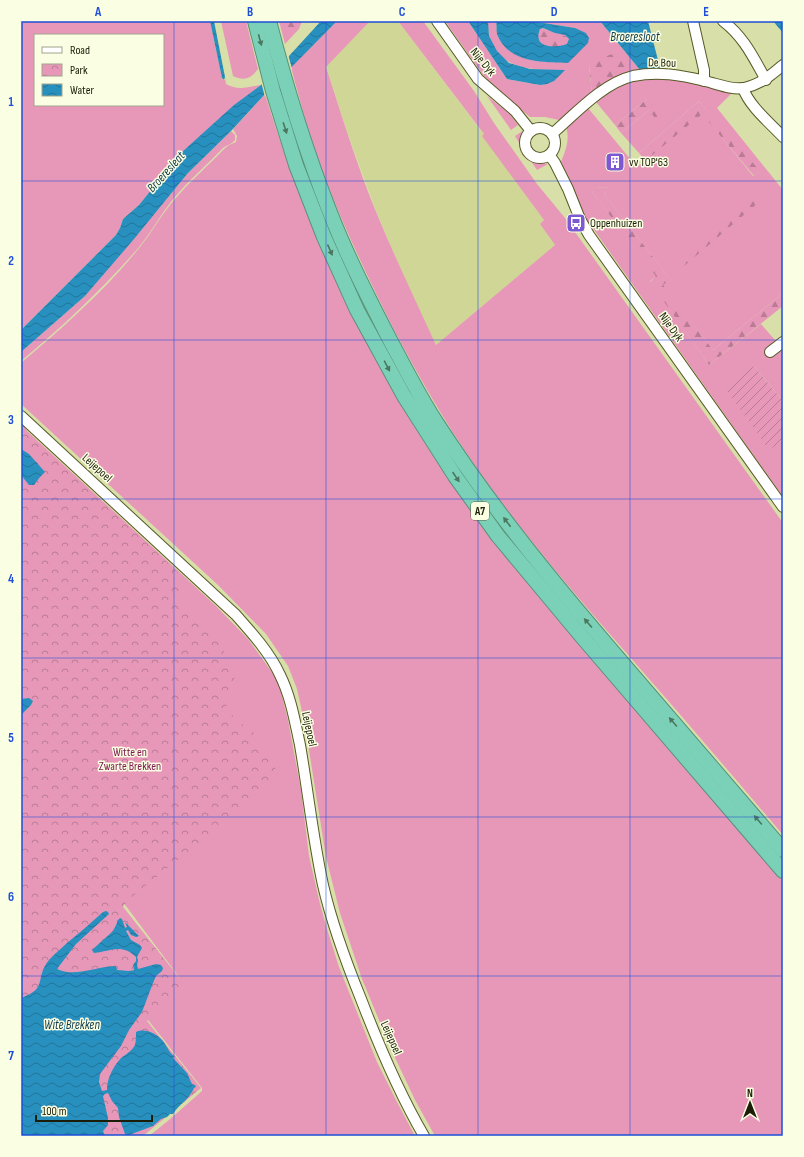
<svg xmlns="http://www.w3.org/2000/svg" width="804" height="1157" viewBox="0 0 804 1157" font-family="'Sofia Sans Condensed',sans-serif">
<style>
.built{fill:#cfd696}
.grass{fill:#e798b9;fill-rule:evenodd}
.forest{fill:url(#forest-firs)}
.park{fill:url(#park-crowns)}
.garden{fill:url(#garden-furrows)}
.water{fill:url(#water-waves);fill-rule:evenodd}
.pier{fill:#d9dfa8}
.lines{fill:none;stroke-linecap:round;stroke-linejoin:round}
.minor-casing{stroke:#565a26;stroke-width:12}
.highway-casing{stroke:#59927a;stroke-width:16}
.minor{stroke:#fff;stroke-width:10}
.highway{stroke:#7bd1b7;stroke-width:14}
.oneway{fill:#4b7760}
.grid{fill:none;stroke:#1d4ed8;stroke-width:1;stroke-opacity:0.55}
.labels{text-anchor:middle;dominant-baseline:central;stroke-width:3;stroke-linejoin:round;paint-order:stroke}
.shield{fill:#fafee2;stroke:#5e6049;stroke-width:1}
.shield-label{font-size:11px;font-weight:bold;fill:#1b1d08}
.street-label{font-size:12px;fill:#1b1d08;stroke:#fafee2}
.poi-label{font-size:12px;fill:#1b1d08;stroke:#fafee2;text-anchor:start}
.park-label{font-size:12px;fill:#801a51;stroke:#fafee2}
.water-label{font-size:13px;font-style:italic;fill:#103b4f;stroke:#fafee2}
.neatline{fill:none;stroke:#1d4ed8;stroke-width:1.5}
.grid-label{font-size:13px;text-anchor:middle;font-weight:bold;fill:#1d4ed8}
</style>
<defs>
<pattern id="forest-firs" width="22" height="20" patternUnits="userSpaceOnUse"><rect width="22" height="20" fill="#e798b9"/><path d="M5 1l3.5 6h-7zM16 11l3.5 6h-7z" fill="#ba7b94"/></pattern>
<pattern id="park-crowns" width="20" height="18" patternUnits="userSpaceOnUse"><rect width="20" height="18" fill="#e798b9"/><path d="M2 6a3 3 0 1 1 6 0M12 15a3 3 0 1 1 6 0" fill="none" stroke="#ba7b94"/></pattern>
<pattern id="garden-furrows" width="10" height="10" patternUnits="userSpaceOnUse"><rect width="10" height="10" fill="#e798b9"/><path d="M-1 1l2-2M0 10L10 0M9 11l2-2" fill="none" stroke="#ba7b94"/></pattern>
<pattern id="water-waves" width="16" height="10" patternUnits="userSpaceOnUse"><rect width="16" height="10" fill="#2790bf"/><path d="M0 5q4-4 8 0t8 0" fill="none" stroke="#217599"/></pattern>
</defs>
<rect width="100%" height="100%" fill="#d9dfa8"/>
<path class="built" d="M370 21H398L484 135 483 136 544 220 540 224 555 245 436 345 407 285 377 213 348 134 326 66Z"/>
<g class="grass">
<path d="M21 21H210L222 78 223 80H225V77L226 84C238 91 247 87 261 85L182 152 139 205 123 219 120 228 116 235 21 330ZM35 35H163V105H35Z"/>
<path d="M221 21H246L258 69C251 79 244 81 233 76Z"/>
<path d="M337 21H370L326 67C342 116 357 166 377 214 395 258 416 301 436 345L555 245 540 224 544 220 482 136 484 134 398 21H423L474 91 494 123 537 184 565 218 783 523V835C732 775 681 715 629 656 574 593 519 530 472 461 443 419 418 375 394 330 369 280 345 230 325 178 311 142 301 105 291 67Z"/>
<path d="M445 21H468L507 79 540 85 564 70C534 70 500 71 489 37 488 32 488 26 488 21H496L497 33 575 28 531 21H600L640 70 635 71 589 65 592 94 559 120 545 117H530L504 96 483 75Z"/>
<path d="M659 77 735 90 717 108 783 190V293L713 350 662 285 669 278 604 194 610 188 596 187 592 192 657 276 650 281 709 365 761 324 783 349V401L754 366 769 449 783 440V497L580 210C572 195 569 177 561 162 566 149 570 140 566 126L588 108 637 167 702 113 753 176 759 172 699 101 639 153 621 133 649 110 647 99 615 125 596 102 616 87 630 81Z"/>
<path d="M265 94C305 225 363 351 439 465 466 504 495 541 524 579L783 881V1136H435L415 1100 391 1049 362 979 340 913 326 857 305 725 297 689 288 666 266 634 218 585 21 404V363C61 329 101 294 135 253 150 236 160 216 175 199 190 181 208 166 224 149L229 145 236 142 237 136 233 129Z"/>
<path d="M487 96 509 113 518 125 511 130Z"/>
<path d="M524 130 522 142 524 151 515 136Z"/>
<path d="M231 131 235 135V140C232 144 227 145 223 148 207 165 189 180 174 198 159 216 149 237 133 254 98 293 61 328 21 361V352L85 296 174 190 188 173Z"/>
<path d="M528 157 536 161 548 164 537 170Z"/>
<path d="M21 421 27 431 216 606 248 639 274 675 280 688 288 720 301 790 309 856 320 904 327 929 339 967 377 1062 397 1102 415 1136H149L169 1120 202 1091V1088L148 1020 179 977 123 902 21 461Z"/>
</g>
<g class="forest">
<path d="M279 21H302L299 29 285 44Z"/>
<path d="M543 28C552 33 564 33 569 39L567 44C555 48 532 50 540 29Z"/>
<path d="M619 52 635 71 592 94 589 65 600 58Z"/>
<path d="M647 99 651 100 665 117 658 122 649 110 621 133 615 125Z"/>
<path d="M699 101 760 171 754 176 702 114 645 161 639 153Z"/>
<path d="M596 187 611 188 604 194 670 279 663 285 713 350 783 293V306L709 365 650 282 656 276 592 192 594 188Z"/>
<path d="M755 196 759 202 677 272 670 265Z"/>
</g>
<path class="park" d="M21 428 180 574 179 606C191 615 213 630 220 643 223 649 226 656 228 662 231 669 235 675 235 682 234 695 220 693 228 709 235 723 250 727 259 738 263 743 262 748 265 752 267 755 271 758 273 761 279 771 273 778 267 785L218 828 134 895 123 906 124 908 181 980 187 990 147 1021 201 1088 143 1136H21Z"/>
<path class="garden" d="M754 366 783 401V440L769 450 726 389Z"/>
<g class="water">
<path d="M210 21H214L225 77 224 80 222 78Z"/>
<path d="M321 21H337L265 94 231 131 188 173 174 190 134 239 85 296 21 352V330L116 235 120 228 123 219 139 205 182 152 234 105 261 85 289 56Z"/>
<path d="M468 21H488L489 36 497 51 509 63 530 69 565 70 554 81 547 84 540 85 507 79Z"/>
<path d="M496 21H531L575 28 586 33 589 38 588 43 568 63C542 62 508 63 497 34 496 30 497 25 496 21ZM543 28 555 33 565 35 569 39 567 44C555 48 532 49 540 29Z"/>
<path d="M600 21H648L660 68 640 70Z"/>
<path d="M773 21H783V33Z"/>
<path d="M21 449 29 454 45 472 40 477 34 485H29L21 475Z"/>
<path d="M29 698 33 701 31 705 21 715V699Z"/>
<path d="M106 911 108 912 109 914 76 944 57 969C75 978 97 966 116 966L117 970C125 970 127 972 134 970L133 965 136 961V957C122 943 111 951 94 953L92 950 113 931 117 923V921L120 918 122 919 125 928 127 927 125 922 139 936 136 937 131 935 128 930 126 931 131 940 140 945 142 948 137 957 138 960 137 966 138 969 156 964 161 965 163 968 162 971 156 976 153 983 142 1012 129 1030 121 1046 100 1074 99 1082 102 1091 107 1090C107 1078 113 1067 121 1058 126 1054 132 1051 135 1045 136 1041 136 1036 136 1032 145 1028 156 1033 163 1041 167 1046 169 1053 174 1056L173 1058 187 1073 192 1084 195 1085 196 1087 194 1088C190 1099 179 1104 173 1114H170L167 1117 161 1119 153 1126 129 1135 126 1136 125 1134 119 1117 118 1108 112 1101 108 1093 105 1094 103 1096 108 1118V1125L103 1131 105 1136H21V998C49 988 34 978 49 960 54 954 61 949 67 943 79 933 91 923 103 912Z"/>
</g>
<path class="pier" d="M288 54 292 69 265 97 261 82Z"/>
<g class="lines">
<g class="minor-casing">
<g id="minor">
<path d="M437 21 478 79 515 111 531 131"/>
<path d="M693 21 704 70V81"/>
<path d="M723 21C744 37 753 57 766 80"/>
<path d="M743 88C749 106 770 123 783 137"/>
<circle cx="540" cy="143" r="15"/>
<path d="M552 134C575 114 603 83 633 76 658 71 681 75 705 81 718 84 731 90 744 88 761 84 770 76 783 65"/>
<path d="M550 156 555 163 568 189 580 219 589 235 783 507"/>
<path d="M770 352 783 342"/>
<path d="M21 416 236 615C252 633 270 653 280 675 291 697 295 722 300 745 308 791 313 839 323 885 332 924 346 962 361 999 379 1046 399 1093 424 1136"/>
</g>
</g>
<g class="highway-casing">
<g id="highway">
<path d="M255 21 273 91 296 165 324 237 357 310 404 396 455 476 498 536 583 638 783 871"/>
<path d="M269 21C286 87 306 152 331 215 348 258 369 299 390 340 405 368 419 396 436 422 494 512 562 593 631 673 682 732 732 791 783 850"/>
</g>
</g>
<use href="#minor" class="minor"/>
<use href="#highway" class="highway"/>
</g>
<defs><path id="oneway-solid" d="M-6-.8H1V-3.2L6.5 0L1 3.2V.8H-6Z"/></defs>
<g class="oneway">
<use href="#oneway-solid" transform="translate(260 40) rotate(75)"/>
<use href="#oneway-solid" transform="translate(285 128) rotate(72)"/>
<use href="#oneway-solid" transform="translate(330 250) rotate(66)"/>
<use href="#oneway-solid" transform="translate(387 366) rotate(62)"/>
<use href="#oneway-solid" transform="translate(456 477) rotate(56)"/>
<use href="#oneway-solid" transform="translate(507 522) rotate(-127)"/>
<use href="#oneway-solid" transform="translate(588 623) rotate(-131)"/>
<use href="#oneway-solid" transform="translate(673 722) rotate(-131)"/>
<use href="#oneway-solid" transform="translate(758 820) rotate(-131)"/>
</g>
<path class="grid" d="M174 21V1136M326 21V1136M478 21V1136M630 21V1136M21 181H783M21 340H783M21 499H783M21 658H783M21 817H783M21 976H783"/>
<defs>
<g id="building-square" transform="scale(1)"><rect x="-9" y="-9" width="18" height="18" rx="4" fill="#7c59d3" stroke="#fafee2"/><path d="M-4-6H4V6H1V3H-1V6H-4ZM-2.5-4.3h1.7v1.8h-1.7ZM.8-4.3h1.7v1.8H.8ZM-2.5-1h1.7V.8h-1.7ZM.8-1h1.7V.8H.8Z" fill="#fff"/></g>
<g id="bus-square" transform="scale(1)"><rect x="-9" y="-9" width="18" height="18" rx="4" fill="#7c59d3" stroke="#fafee2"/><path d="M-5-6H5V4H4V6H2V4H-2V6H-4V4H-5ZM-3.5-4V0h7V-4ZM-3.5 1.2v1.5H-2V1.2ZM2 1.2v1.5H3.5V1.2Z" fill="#fff"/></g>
</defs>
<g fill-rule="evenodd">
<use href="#building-square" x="615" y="162"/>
<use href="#bus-square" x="576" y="223"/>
</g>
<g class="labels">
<rect class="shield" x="471" y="502" width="18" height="18" rx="3"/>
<g class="shield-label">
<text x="480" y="511">A7</text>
</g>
<g class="street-label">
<text transform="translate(483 62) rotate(51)">Nije Dyk</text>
<text transform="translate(662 63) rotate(1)">De Bou</text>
<text transform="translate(671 327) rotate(54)">Nije Dyk</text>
<text transform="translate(97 468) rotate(42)">Leijepoel</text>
<text transform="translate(309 729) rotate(78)">Leijepoel</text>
<text transform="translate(391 1038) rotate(66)">Leijepoel</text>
</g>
<g class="poi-label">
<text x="629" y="162">vv TOP'63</text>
<text x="590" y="223">Oppenhuizen</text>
</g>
<g class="park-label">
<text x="130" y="752">Witte en<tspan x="130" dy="14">Zwarte Brekken</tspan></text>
</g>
<g class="water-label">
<text x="635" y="37">Broeresloot</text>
<text transform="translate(166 172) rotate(-48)">Broeresleat</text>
<text x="72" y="1025">Wite Brekken</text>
</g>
</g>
<rect width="804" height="1157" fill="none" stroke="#fafee2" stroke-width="44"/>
<rect x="34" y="34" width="130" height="72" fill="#fafee2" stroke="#a1a48b"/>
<rect x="42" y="47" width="20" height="6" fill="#ffffff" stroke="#a1a48b"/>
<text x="70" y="54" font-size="12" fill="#1b1d08">Road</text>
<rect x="42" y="64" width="20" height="12" fill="url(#park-crowns)" stroke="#a1a48b"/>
<text x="70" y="74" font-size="12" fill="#1b1d08">Park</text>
<rect x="42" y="84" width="20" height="12" fill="url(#water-waves)" stroke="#a1a48b"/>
<text x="70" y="94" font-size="12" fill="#1b1d08">Water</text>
<g transform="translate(750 1103)" stroke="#fafee2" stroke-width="3" paint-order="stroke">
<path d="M0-3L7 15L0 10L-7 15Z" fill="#1b1d08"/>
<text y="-6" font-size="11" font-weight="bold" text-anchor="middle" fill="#1b1d08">N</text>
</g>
<path d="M36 1115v6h116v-6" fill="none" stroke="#1b1d08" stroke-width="2"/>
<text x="42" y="1115" font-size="12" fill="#1b1d08" stroke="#fafee2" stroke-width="3" paint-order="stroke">100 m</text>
<rect x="22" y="22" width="760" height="1113" class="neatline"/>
<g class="grid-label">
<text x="98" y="16">A</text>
<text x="250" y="16">B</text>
<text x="402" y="16">C</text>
<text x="554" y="16">D</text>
<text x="706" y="16">E</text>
<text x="11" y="106">1</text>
<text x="11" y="265">2</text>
<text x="11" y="424">3</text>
<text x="11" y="583">4</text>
<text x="11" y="742">5</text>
<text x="11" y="901">6</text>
<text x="11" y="1060">7</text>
</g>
</svg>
